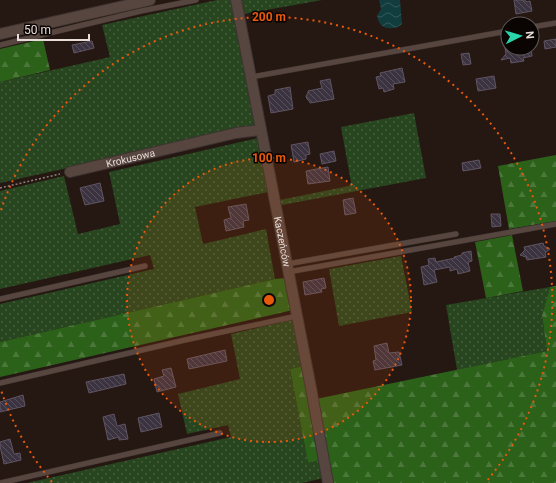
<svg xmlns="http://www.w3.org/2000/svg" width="556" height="483" viewBox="0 0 556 483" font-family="Roboto,sans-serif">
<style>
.grass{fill:url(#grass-dots)}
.forest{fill:url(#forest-firs)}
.water{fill:url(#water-waves)}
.building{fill:url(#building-back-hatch);stroke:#5f5563}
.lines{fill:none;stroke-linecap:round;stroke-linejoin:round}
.lane-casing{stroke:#3e3330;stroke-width:6}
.street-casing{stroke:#3e3330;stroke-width:12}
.path{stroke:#8d817d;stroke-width:1.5;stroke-dasharray:2 2;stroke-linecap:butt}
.lane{stroke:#574640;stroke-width:5}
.street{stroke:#574640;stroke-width:10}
.ring{fill:none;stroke:#e8590c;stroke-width:2;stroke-dasharray:2 4}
.labels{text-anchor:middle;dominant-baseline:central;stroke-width:3;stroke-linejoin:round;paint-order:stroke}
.street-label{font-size:10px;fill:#e6dcd8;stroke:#0a0503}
.centre{fill:#e8590c;stroke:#0a0503;stroke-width:2}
.ring-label{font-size:12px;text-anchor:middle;font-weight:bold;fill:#e8590c;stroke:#0a0503;stroke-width:3;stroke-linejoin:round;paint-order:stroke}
</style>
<defs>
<pattern id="grass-dots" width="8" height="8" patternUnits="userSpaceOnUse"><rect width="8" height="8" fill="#27451e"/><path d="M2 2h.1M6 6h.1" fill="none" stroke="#465f3e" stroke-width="1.8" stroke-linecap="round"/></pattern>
<pattern id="forest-firs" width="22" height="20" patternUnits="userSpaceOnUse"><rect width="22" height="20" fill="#2c611a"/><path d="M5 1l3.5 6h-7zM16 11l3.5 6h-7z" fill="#4b773b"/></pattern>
<pattern id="water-waves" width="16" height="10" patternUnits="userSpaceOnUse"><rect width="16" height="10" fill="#123d3e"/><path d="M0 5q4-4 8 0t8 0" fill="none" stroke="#345859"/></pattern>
<pattern id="building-back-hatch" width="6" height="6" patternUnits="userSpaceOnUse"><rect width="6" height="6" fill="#3c3340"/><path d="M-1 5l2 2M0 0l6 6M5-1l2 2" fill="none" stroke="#58505b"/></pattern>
</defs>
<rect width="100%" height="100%" fill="#251712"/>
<g class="grass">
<path d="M217 0H233L256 126 0 183V82L110 57 102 25Z"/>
<path d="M242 0H322L244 14Z"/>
<path d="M414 113 426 178 282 205 280 200 349 186 351 182 341 127Z"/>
<path d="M258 138 268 192 195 207 203 244 266 229 275 279 0 342V304L154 269 150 255 0 289V191L64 176 78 234 120 224 109 172Z"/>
<path d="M401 256 412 312 339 326 329 269Z"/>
<path d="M550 287 542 315 547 351 457 370 446 305Z"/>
<path d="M295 319 304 366 290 369 308 463 321 460 324 478 302 483H27L231 437 228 425 187 434 178 394 240 379 231 334Z"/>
</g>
<g class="forest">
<path d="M43 39 50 70 0 82V49Z"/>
<path d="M556 155V221L509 229 498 166Z"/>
<path d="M512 235 523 291 486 298 475 242Z"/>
<path d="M285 278 293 310 0 377V342L275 279Z"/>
<path d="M556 286V483H332L316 399 547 351 542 315 550 287Z"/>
<path d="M304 366 321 460 308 463 290 369Z"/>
</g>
<path class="water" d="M379 0H400L402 24C397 29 387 30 381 25 379 23 378 19 377 16L381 9Z"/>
<g class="building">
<path d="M514 0H525L526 2 530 1 532 11 516 14Z"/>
<path d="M556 39V47L545 49 544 41Z"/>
<path d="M92 41 94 48 74 53 72 45Z"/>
<path d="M505 48H531L532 56 523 58 524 61 511 63 510 58 501 60 506 54Z"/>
<path d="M469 53 471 64 463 65 461 54Z"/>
<path d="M402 68 405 82 393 84 394 89 384 92 383 88 379 89 376 77 381 76 380 73Z"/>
<path d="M494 76 496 88 478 91 476 79Z"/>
<path d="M330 79 334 99 310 103 309 101 307 99 306 96 308 93V91L322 88 320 81Z"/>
<path d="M290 87 293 109 271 113 268 96 275 94V90Z"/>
<path d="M308 142 310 154 306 155V159L294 162 291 145Z"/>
<path d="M334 151 336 161 322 164 320 154Z"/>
<path d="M479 160 481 168 463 171 462 163Z"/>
<path d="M328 167 330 181 308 184 306 171Z"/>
<path d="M100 183 104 201 85 205 80 188Z"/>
<path d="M353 198 356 213 345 215 343 200Z"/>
<path d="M246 204 249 220 243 221 244 227 226 231 224 220 231 218 228 207Z"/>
<path d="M491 214H500L501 226 492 227Z"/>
<path d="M543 243 544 246 550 249 545 253 546 257 527 260 526 257 520 255 525 250 524 247Z"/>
<path d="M471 251 472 261 468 262 470 271 458 274 457 269 450 271V267L434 270 437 282 424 285 421 267 429 265 428 259 435 258 436 262 455 258 454 257 462 255V253Z"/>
<path d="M324 278 326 288 321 289 322 292 305 295 303 282Z"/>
<path d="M387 343 389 353 399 352 402 365 375 370 373 361 376 360 374 346Z"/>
<path d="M225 350 227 361 189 369 187 359Z"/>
<path d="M171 368 176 387 157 392 154 379 164 376 162 370Z"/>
<path d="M124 374 126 384 89 393 86 382Z"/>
<path d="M23 395 25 406 0 412V402Z"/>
<path d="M159 413 162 427 141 432 138 418Z"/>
<path d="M114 414 117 426 125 424 128 439 119 440V437L108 440 103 417Z"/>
<path d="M10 439 14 454 20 453 21 460 4 464 0 446V442Z"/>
</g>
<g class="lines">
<g class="lane-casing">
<g id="lane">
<path d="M532 27 556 23"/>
<path d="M0 45 141 11 196 0"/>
<path d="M251 77 508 31"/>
<path d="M287 264 456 234"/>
<path d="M288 272 556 224"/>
<path d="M0 299 145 266"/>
<path d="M0 383 185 340 297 316"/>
<path d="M0 483 220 433"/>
</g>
</g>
<g class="street-casing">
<g id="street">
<path id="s1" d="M236 0 311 388 328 483"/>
<path d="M0 34 150 0"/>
<path id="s2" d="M70 172 236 133 260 130"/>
</g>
</g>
<path class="path" d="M0 188 60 174"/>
<use href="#lane" class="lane"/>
<use href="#street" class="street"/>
</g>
<circle cx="269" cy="300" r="142" fill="#e8590c" fill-opacity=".12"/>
<g class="ring">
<circle cx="269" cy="300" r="142"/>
<path d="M52 482A283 283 0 0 1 1 390M1 210A283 283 0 1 1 486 482"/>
</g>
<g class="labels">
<g class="street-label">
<text stroke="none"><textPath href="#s2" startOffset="62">Krokusowa</textPath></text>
<text stroke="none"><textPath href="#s1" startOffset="246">Kaczeńców</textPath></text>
</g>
</g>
<circle cx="269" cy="300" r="6" class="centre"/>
<g class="ring-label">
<text x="269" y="21">200 m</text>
<text x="269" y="162">100 m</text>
</g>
<g transform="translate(520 36) rotate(85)"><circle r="19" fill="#0a0503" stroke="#625b58"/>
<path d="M0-3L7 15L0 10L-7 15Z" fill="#2ad5ac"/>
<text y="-6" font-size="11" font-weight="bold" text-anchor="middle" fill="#e6dcd8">N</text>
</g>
<path d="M18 34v6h71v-6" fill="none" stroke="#e6dcd8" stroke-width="2"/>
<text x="24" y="34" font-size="12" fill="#e6dcd8" stroke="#0a0503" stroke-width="3" paint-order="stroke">50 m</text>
</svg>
